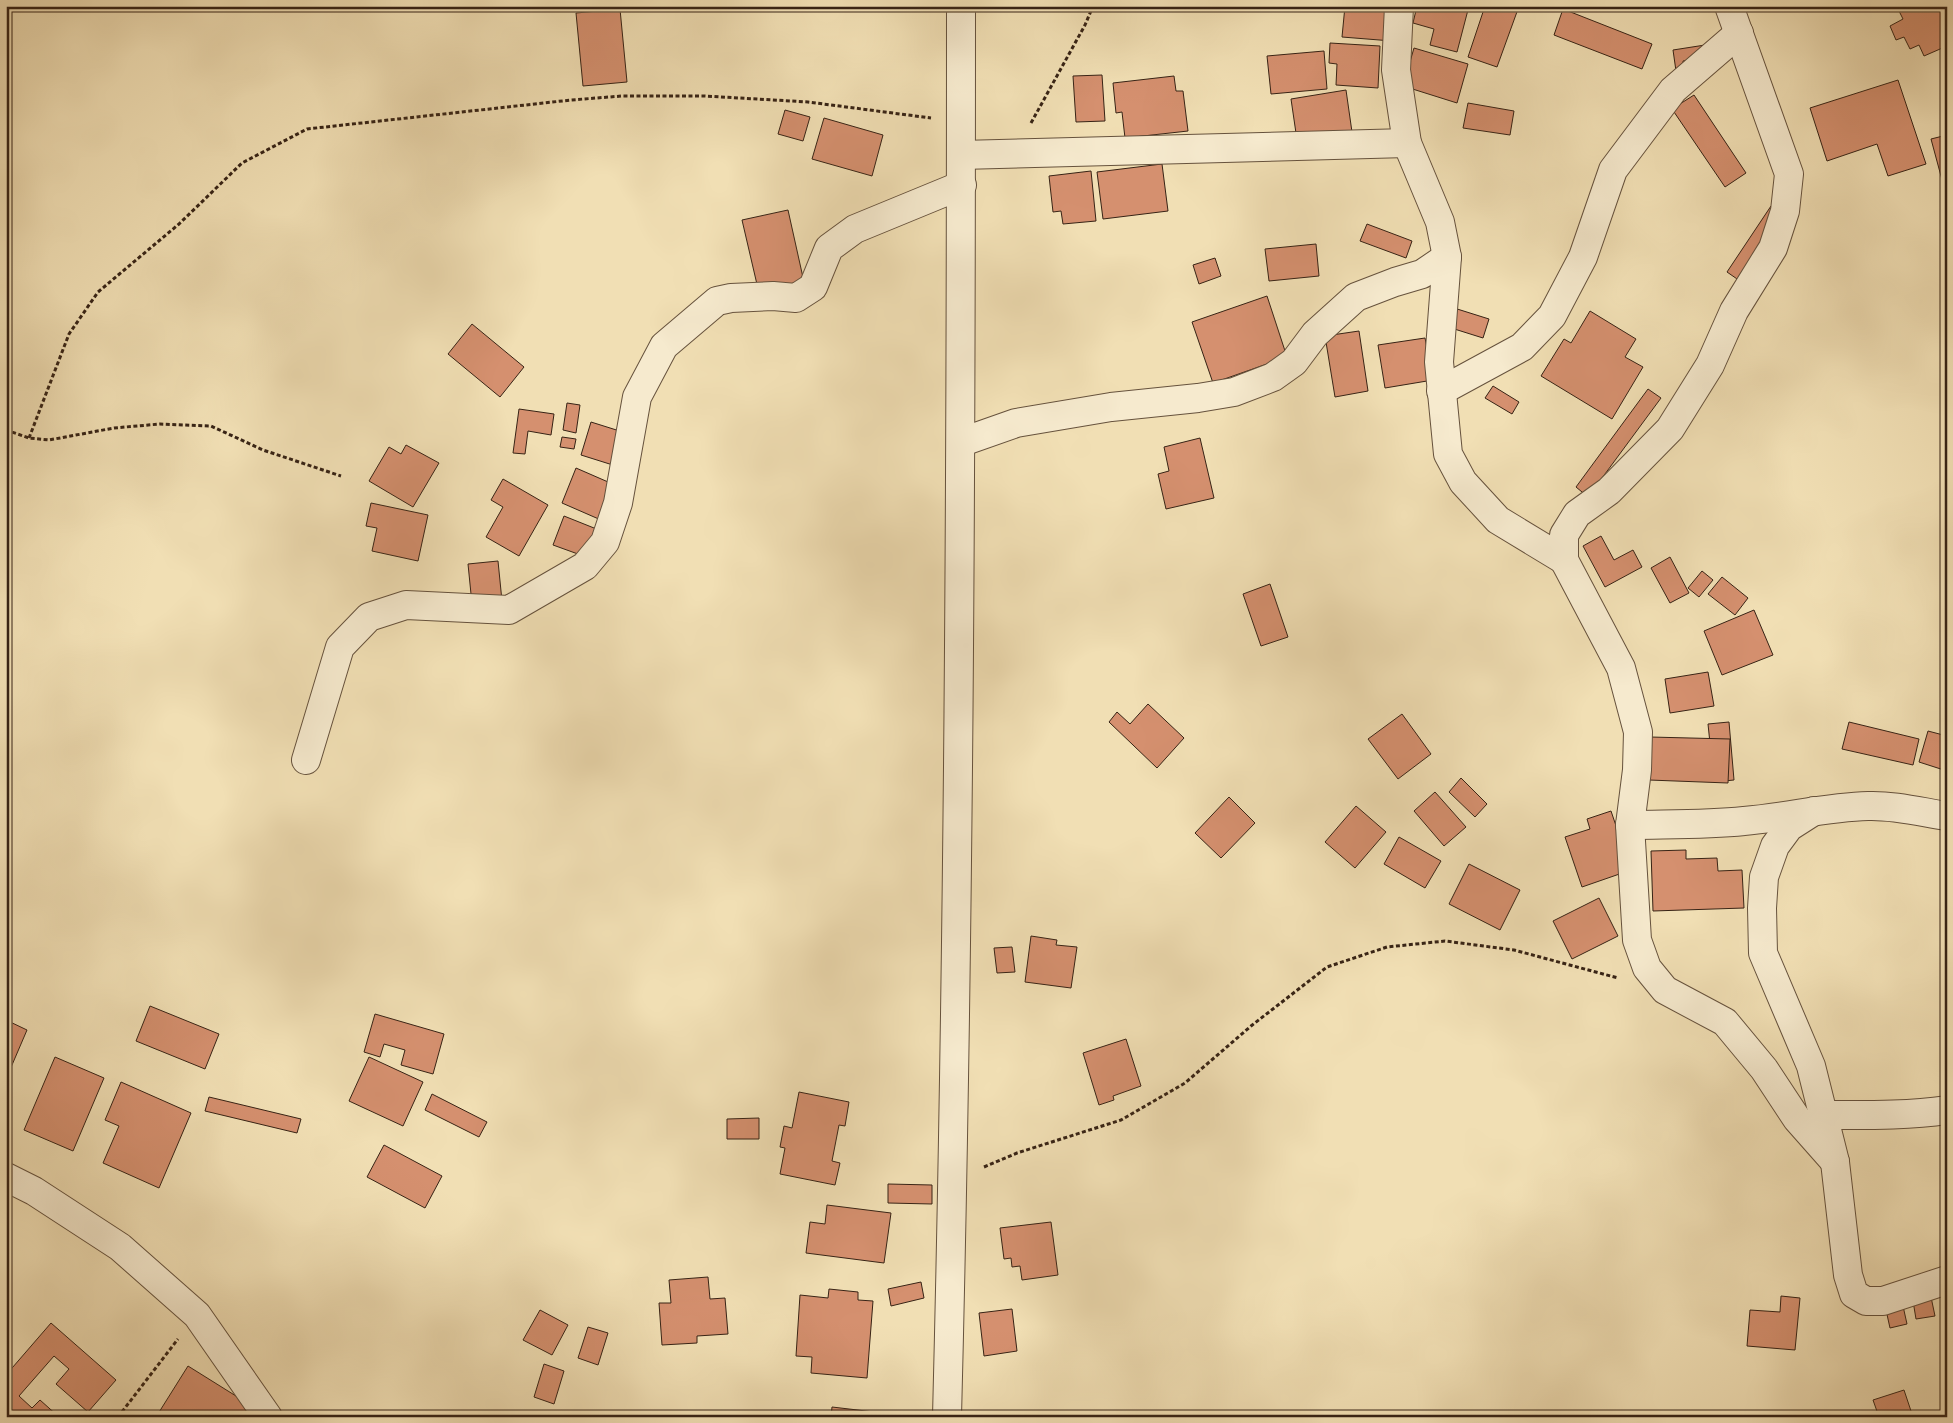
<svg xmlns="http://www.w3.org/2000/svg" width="1953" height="1423" viewBox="0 0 1953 1423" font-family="'Old Standard TT',serif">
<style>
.building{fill:#d5906f;stroke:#372315}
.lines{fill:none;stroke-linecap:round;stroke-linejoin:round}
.minor-casing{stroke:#66523d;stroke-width:30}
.path{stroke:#372315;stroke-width:3;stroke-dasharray:4 2.5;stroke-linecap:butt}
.minor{stroke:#f6eace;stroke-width:28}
</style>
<rect width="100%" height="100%" fill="#f1dfb4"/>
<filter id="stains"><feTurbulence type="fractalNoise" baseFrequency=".004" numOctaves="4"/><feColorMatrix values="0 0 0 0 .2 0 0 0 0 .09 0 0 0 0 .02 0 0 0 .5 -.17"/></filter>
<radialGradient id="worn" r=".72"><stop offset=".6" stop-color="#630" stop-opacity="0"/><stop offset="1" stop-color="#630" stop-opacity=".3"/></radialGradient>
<g class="building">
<path d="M1345 6H1395L1392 41 1342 37Z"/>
<path d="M1417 6H1469L1457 52 1430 45 1434 29 1413 23Z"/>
<path d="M1485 6H1510L1518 9 1497 67 1468 57Z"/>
<path d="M1904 6H1947V46L1924 56 1919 45 1910 49 1904 37 1896 40 1890 26 1903 19 1898 9Z"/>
<path d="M620 9 627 82 583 86 576 13Z"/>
<path d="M1563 9 1652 44 1642 69 1554 35Z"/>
<path d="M1330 43 1380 46 1378 88 1336 85 1337 64 1329 63Z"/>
<path d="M1705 45 1707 57 1683 61 1684 70 1676 71 1673 50Z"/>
<path d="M1414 48 1468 64 1457 103 1403 86Z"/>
<path d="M1324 51 1327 89 1271 94 1267 56Z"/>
<path d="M1102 75 1105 121 1076 122 1073 76Z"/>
<path d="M1174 76 1176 91H1183L1188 131 1125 138 1122 112 1116 113 1113 83Z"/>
<path d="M1898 80 1926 164 1888 176 1877 144 1827 161 1810 108Z"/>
<path d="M1346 90 1352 132 1297 140 1291 99Z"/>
<path d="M1694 95 1746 173 1725 187 1672 109Z"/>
<path d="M1468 103 1514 111 1510 135 1463 128Z"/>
<path d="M785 110 810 117 803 141 778 134Z"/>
<path d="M824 118 883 135 872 176 812 159Z"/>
<path d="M1947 135V190L1945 191 1931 139Z"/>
<path d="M1162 164 1168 211 1103 219 1097 172Z"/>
<path d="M1091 171 1096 221 1063 224 1061 211 1053 212 1049 176Z"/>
<path d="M1771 206 1783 215 1740 281 1727 272Z"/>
<path d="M788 210 804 282 759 293 742 220Z"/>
<path d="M1367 224 1412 241 1406 258 1360 241Z"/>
<path d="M1316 244 1319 276 1269 281 1265 249Z"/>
<path d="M1215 258 1221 276 1199 284 1193 265Z"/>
<path d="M1267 296 1287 357 1213 383 1192 322Z"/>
<path d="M1454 308 1489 319 1483 338 1448 327Z"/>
<path d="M1590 311 1636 339 1625 357 1643 367 1612 419 1541 376 1564 339 1571 343Z"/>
<path d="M472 324 524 367 500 397 448 354Z"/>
<path d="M1359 331 1368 391 1335 397 1325 336Z"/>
<path d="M1425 338 1433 380 1385 388 1378 345Z"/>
<path d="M1493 386 1519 402 1512 414 1485 398Z"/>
<path d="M1648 389 1661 398 1588 497 1576 487Z"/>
<path d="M567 403 580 405 576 433 563 430Z"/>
<path d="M519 409 554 414 551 435 528 431 525 454 513 453Z"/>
<path d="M591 422 626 433 616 466 581 455Z"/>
<path d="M562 437 576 439 574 449 560 447Z"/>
<path d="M1200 438 1214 498 1166 509 1158 474 1169 471 1164 447Z"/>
<path d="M406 445 439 463 413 507 369 481 389 447 401 454Z"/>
<path d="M576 468 615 485 601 520 562 503Z"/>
<path d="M503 479 548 505 519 556 486 537 503 507 491 500Z"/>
<path d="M371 503 428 515 418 561 372 551 377 528 366 526Z"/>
<path d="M564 516 599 530 589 558 553 545Z"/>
<path d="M1601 536 1614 560 1633 550 1642 567 1605 587 1583 546Z"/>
<path d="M1670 557 1689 593 1670 603 1651 568Z"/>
<path d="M498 561 502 601 472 604 468 564Z"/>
<path d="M1702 571 1713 580 1699 597 1688 588Z"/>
<path d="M1722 577 1748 598 1735 615 1708 594Z"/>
<path d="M1270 584 1288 637 1261 646 1243 594Z"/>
<path d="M1754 610 1773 655 1722 675 1704 631Z"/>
<path d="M1708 672 1714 706 1670 713 1665 679Z"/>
<path d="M1148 704 1184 738 1157 768 1109 722 1117 712 1130 724Z"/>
<path d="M1402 714 1431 754 1398 779 1368 739Z"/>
<path d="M1729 722 1734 780 1714 782 1708 724Z"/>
<path d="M1849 722 1919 739 1913 765 1842 749Z"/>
<path d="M1928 731 1947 736V771L1919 762Z"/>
<path d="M1650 737 1730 739 1728 783 1649 780Z"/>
<path d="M1461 778 1487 804 1475 817 1449 792Z"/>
<path d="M1435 792 1466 827 1444 846 1414 811Z"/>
<path d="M1229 797 1255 823 1221 858 1195 833Z"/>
<path d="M1356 806 1386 832 1355 868 1325 842Z"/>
<path d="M1611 811 1631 870 1582 887 1565 837 1590 829 1587 819Z"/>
<path d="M1399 837 1441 861 1425 888 1384 864Z"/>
<path d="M1686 850V859L1717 858 1718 871 1742 870 1744 908 1653 911 1651 851Z"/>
<path d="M1469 864 1520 890 1500 930 1449 904Z"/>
<path d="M1599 898 1618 936 1572 959 1553 921Z"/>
<path d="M1031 936 1057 940 1056 945 1077 947 1071 988 1025 982Z"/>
<path d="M1012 947 1015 972 997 973 994 948Z"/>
<path d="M150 1006 219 1034 205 1069 136 1041Z"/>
<path d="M375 1014 444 1034 433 1074 401 1065 405 1050 384 1044 380 1057 364 1052Z"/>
<path d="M6 1020 27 1030 6 1079Z"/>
<path d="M1126 1039 1141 1086 1113 1096 1114 1100 1099 1105 1083 1053Z"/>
<path d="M55 1057 104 1078 73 1151 24 1130Z"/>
<path d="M369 1057 423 1082 403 1126 349 1101Z"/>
<path d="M121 1082 191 1113 159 1188 103 1163 119 1126 105 1120Z"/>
<path d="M799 1092 849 1102 845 1126 839 1125 832 1161 840 1163 835 1185 780 1174 785 1148 780 1147 784 1126 792 1128Z"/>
<path d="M432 1094 487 1122 479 1137 425 1110Z"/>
<path d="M209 1097 301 1119 297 1133 205 1111Z"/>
<path d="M759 1118V1139H727V1119Z"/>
<path d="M384 1145 442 1176 425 1208 367 1177Z"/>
<path d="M888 1184 932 1185V1204L888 1203Z"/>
<path d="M827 1205 891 1213 884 1263 806 1253 810 1222 825 1224Z"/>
<path d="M1051 1222 1058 1275 1022 1280 1020 1266 1012 1267 1011 1258 1004 1259 1000 1228Z"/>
<path d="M708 1277 710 1299 725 1298 728 1334 697 1336V1343L662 1345 659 1303H671L669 1280Z"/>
<path d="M921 1282 924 1298 891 1306 888 1289Z"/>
<path d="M829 1289 858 1292V1300L873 1301 867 1378 811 1373 812 1357 796 1356 800 1295 828 1298Z"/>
<path d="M1781 1296 1800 1298 1795 1350 1747 1346 1750 1310 1780 1312Z"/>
<path d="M1931 1297 1935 1316 1916 1319 1913 1301Z"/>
<path d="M1903 1306 1907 1324 1890 1328 1886 1310Z"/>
<path d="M1012 1309 1017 1351 984 1356 979 1313Z"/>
<path d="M540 1310 568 1325 552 1355 523 1340Z"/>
<path d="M51 1323 116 1380 88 1412 56 1384 69 1369 54 1356 19 1396 32 1408 40 1400 59 1417H6V1375Z"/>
<path d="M588 1327 608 1333 598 1365 578 1358Z"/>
<path d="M544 1364 564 1371 554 1404 534 1397Z"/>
<path d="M188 1366 260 1411 257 1417H156Z"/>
<path d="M1904 1390 1913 1417H1879L1873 1400Z"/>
<path d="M832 1407 917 1417H831Z"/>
<path d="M784 1414 814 1415V1417H783Z"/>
</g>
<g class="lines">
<g class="minor-casing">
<g id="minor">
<path d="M1399 6 1396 70 1407 143 1440 222 1447 257 1439 362 1448 454 1463 482 1498 520 1564 560"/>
<path d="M1729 6 1789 174 1785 211 1773 248 1734 311 1710 365 1670 429 1609 491 1577 514 1564 535V560L1621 668 1638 732 1637 770 1630 825 1637 940 1647 968 1665 990 1725 1022 1764 1069 1797 1119 1835 1162"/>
<path d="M961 155 1407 143"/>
<path d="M1441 391 1522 347 1552 316 1583 257 1613 170 1673 90 1739 33"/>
<path d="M962 442 1016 423 1111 407 1198 398 1234 392 1273 377 1294 362 1315 334 1356 297 1395 282 1422 274 1447 257"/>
<path d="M306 760 340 647 369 617 406 605 509 610 585 566 605 542 618 503 637 397 664 346 717 301 731 298 773 296 796 298 813 287 829 248 855 229 962 185"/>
<path d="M1814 811 1789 827 1775 846 1764 877 1762 908 1763 953 1811 1066 1835 1162 1848 1275 1854 1294 1866 1301H1883L1947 1280"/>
<path d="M1630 825C1668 824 1706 825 1744 821 1785 818 1826 807 1868 806 1894 805 1921 812 1947 816"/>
<path d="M1823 1115C1864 1115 1906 1116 1947 1110"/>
<path d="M6 1177 34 1191 120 1247 197 1315 268 1417"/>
<path d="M947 1417C959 947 961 477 961 6"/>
</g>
</g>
<g class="path">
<path d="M1031 123 1085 25 1093 6"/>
<path d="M6 430 29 438 49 440 114 428 160 424 211 426 263 450 341 476"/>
<path d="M29 438 69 334 98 292 179 224 242 163 307 129 571 100 622 96H705L808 102 931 118"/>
<path d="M984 1167 1017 1153 1121 1120 1185 1083 1251 1026 1327 967 1387 947 1445 941 1514 950 1618 978"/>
<path d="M118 1417 178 1339"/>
</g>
<use href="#minor" class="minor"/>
</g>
<rect width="1953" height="1423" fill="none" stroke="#f1dfb4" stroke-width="25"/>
<rect x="8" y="8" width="1938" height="1408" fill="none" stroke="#372315" stroke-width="2.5"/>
<rect x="12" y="12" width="1928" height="1398" fill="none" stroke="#372315"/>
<rect width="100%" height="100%" filter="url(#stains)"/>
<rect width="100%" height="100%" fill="url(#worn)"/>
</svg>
